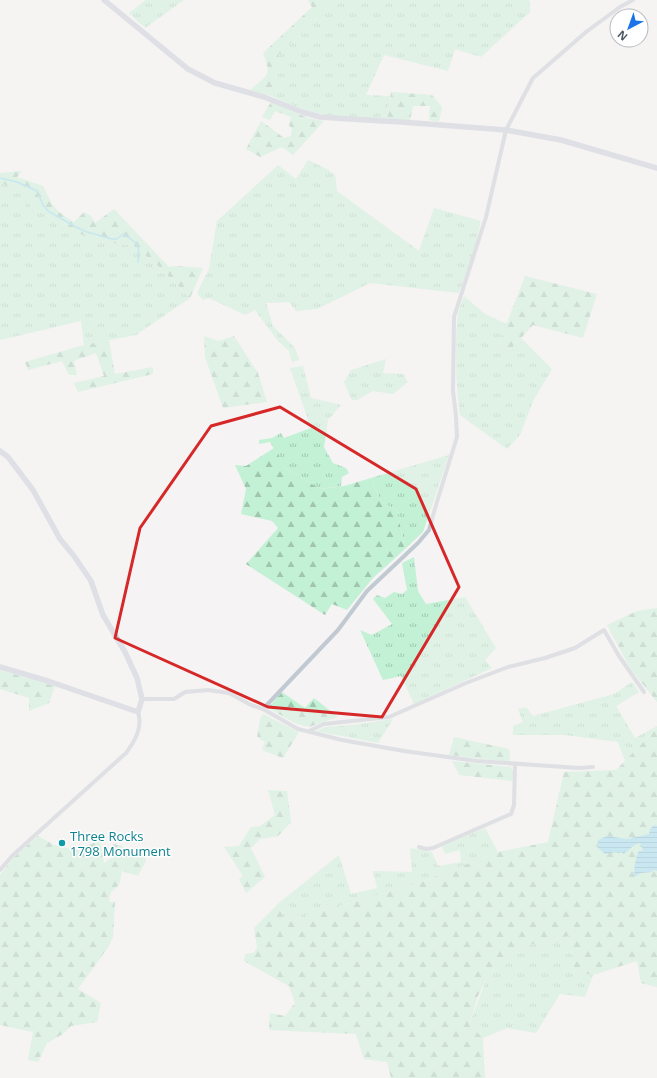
<svg xmlns="http://www.w3.org/2000/svg" width="657" height="1078" viewBox="0 0 657 1078" font-family="'Open Sans',sans-serif">
<style>
.grass{fill:url(#grass-tufts)}
.forest{fill:url(#forest-firs)}
.water{fill:url(#water-rules)}
.lines{fill:none;stroke-linecap:round;stroke-linejoin:round}
.stream{stroke:#90daee;stroke-width:1.5}
.street{stroke:#c1cad2;stroke-width:4}
.secondary{stroke:#c1cbd6;stroke-width:5.5}
.marked{fill:none;stroke:#d62828;stroke-width:3;stroke-linejoin:round}
.culture-dot{fill:#0f9aa8;stroke:#fff;stroke-width:1.5}
.labels{text-anchor:middle;dominant-baseline:central;stroke-width:3;stroke-linejoin:round;paint-order:stroke}
.culture-label{font-size:13px;fill:#0d838f;stroke:#fff;text-anchor:start}
</style>
<defs>
<pattern id="grass-tufts" width="24" height="20" patternUnits="userSpaceOnUse"><rect width="24" height="20" fill="#c3f1d5"/><path d="M3 7l-1-3M5 7V3M7 7l1-3M15 17l-1-3M17 17v-4M19 17l1-3" fill="none" stroke="#a0c6b0"/></pattern>
<pattern id="forest-firs" width="22" height="20" patternUnits="userSpaceOnUse"><rect width="22" height="20" fill="#c3f1d5"/><path d="M5 1l3.5 6h-7zM16 11l3.5 6h-7z" fill="#a0c6b0"/></pattern>
<pattern id="water-rules" width="6" height="5" patternUnits="userSpaceOnUse"><rect width="6" height="5" fill="#90daee"/><path d="M0 2.5h6" fill="none" stroke="#78b4c4"/></pattern>
</defs>
<rect width="100%" height="100%" fill="#f5f3f3"/>
<g class="grass">
<path d="M146 0H184L145 28 129 13Z"/>
<path d="M335 0H528L530 1V12L481 57 455 49 448 71 384 55 366 95 390 96 387 119C363 118 336 118 313 112 297 108 283 101 269 95L281 64 277 55Z"/>
<path d="M308 160 327 169 335 175 337 191 419 251 434 208 481 221 474 251 459 293 370 283 317 309 296 311 289 302 266 303 273 326 295 348 299 360 292 362 289 351 278 341 255 310 245 315 209 298 203 300 197 293 209 269 217 221 278 165 296 179Z"/>
<path d="M0 184H3L32 194 29 206 92 240 134 246 156 264 190 298 136 335 84 345 81 321 0 340Z"/>
<path d="M464 296 485 314 507 324 498 346 511 349 521 338 552 369 533 401 520 435 507 449 460 415C456 385 454 344 458 314 459 308 462 302 464 296Z"/>
<path d="M386 359 383 373 403 374 408 382 393 394 373 391 357 400H352L344 382 351 370Z"/>
<path d="M303 366 311 398 341 405 328 420 324 447 333 463 346 468 349 473 342 477 341 486 320 489 285 468 270 442 259 444V440L272 438 281 433 284 438 311 428 290 368Z"/>
<path d="M449 455 423 532 405 549 397 510 381 502 371 478Z"/>
<path d="M414 557 418 591 426 604 465 597 496 648 485 660 492 668 414 704 401 676 383 680 360 630 372 635 392 624 373 599 377 595 385 598 394 592 402 594 407 590 402 563Z"/>
<path d="M632 682 639 692 616 706 635 738 657 726V728L625 761 618 742 565 735H513V726L523 722 518 709 526 707 533 716 614 694Z"/>
<path d="M393 719 378 743 316 731 326 727 353 725Z"/>
<path d="M485 828 498 852 424 881 284 922 280 902 339 855 351 894 377 888 373 871 412 872 410 848 432 852 438 866 461 862 460 850 445 854 442 846Z"/>
<path d="M571 935 574 972 593 975 585 997 560 994 536 1033 507 1028 483 1038 469 1025 487 978 507 955 518 946 545 943Z"/>
</g>
<g class="forest">
<path d="M308 0H335L278 55 281 64 269 95 250 90C268 75 272 75 263 53L312 7Z"/>
<path d="M391 92 432 95 442 107 439 122 429 120 430 106H413L410 120 387 119Z"/>
<path d="M271 102 308 118 324 121 293 155 282 147 260 157 246 149 261 121 284 138 291 136 292 128 289 126 291 117 275 111 270 120 262 117Z"/>
<path d="M22 171 17 177 43 186 52 204 59 212 74 222 84 212 91 216 95 223 114 209 169 267 174 266 203 268 190 298 156 264 134 246 92 240 29 206 31 194 3 184H0V173Z"/>
<path d="M525 276 597 294 583 338 533 325 511 349 498 346Z"/>
<path d="M204 336 219 341 234 336 258 373 267 402 223 408 205 357Z"/>
<path d="M109 340 115 374 153 367V374L78 392 74 383 104 376 96 353 74 361 77 375H69L62 361 28 370 25 362 84 345Z"/>
<path d="M274 448 285 468 320 489 344 486 371 478 381 502 397 510 405 549 373 578 347 610 332 604 325 615 246 564 278 528 272 521 241 514 246 489 235 465 246 466Z"/>
<path d="M657 608V702L630 668 607 625 637 611Z"/>
<path d="M0 670 55 686 49 703 29 711V698L0 689Z"/>
<path d="M282 692 305 708 314 698 338 717 309 727 295 723 268 708Z"/>
<path d="M263 714 299 732 283 758 262 750 265 742 257 737 260 719Z"/>
<path d="M657 728V987L641 983 637 961 593 975 574 972 571 935 545 943 518 946 507 955 487 978 478 996 469 1025 483 1038 485 1078H391L387 1062 364 1059 356 1034 269 1030 270 1013 285 1016 295 1003 289 986 244 961 245 954 254 953 257 947 254 928 280 902 284 922 424 881 498 852 548 842 564 772 616 770Z"/>
<path d="M454 737 509 749 510 762 449 755Z"/>
<path d="M452 761 511 767 514 774 512 781 459 775Z"/>
<path d="M268 790 287 791 291 822 278 836 260 839 251 848 265 877 246 893 239 879 243 876 224 847 239 846 251 827 260 826 275 815Z"/>
<path d="M38 836 54 845 81 851 87 845 100 841 104 863 115 856 113 844 123 846 124 854 128 857 130 852 144 853 146 861 138 876 122 871 119 885 111 892 109 902H115L113 937 109 946 78 989 101 1003 97 1022 71 1026 63 1034 47 1043 38 1062 28 1060 33 1032 0 1025V875L13 858Z"/>
</g>
<path class="water" d="M654 825 657 826V871L654 870 651 872 641 873 634 877C634 870 635 858 639 851H642L643 850 640 843C632 845 630 850 623 854L622 852 618 853 616 852 605 854 597 847 598 840 607 836 627 839 649 834 650 829Z"/>
<g class="lines">
<path class="stream" d="M0 178 17 182 37 191 43 205 48 211 76 227 87 232 112 239H117L123 234C139 244 140 243 138 262"/>
<g class="street">
<path d="M142 699H174L185 692 208 690 229 693 251 705 263 709 298 729 342 740 404 751 477 761 579 768 593 767"/>
<path d="M263 709 338 630 367 591 418 543 429 530 436 505 457 437 456 416 453 391 454 317 486 217 506 130 533 78 586 32 620 7 633 0"/>
<path d="M309 731 324 724 389 717 466 683 508 667 545 658 575 648 604 630 619 656 644 692"/>
<path d="M419 847 426 849 433 848 511 814 514 805 515 765"/>
<path d="M0 870 12 856 126 753C135 741 143 727 138 712"/>
</g>
<g class="secondary">
<path d="M104 0 188 69 215 83 264 97 302 112 320 117 349 119 401 122 506 130 561 140 657 168"/>
<path d="M0 451 8 457 33 490 60 539 74 556 91 581 103 615 125 652 137 678 142 699 138 712 48 681 0 667"/>
</g>
</g>
<path d="M0 0H657V1078H0ZM280 407 416 489 459 587 382 717 268 707 115 638 140 528 211 426Z" fill="#f5f3f3" fill-opacity=".55" fill-rule="evenodd"/>
<path class="marked" d="M280 407 416 489 459 587 382 717 268 707 115 638 140 528 211 426Z"/>
<circle class="culture-dot" cx="62" cy="843" r="4"/>
<g class="labels">
<g class="culture-label">
<text x="70" y="836">Three Rocks<tspan x="70" dy="15">1798 Monument</tspan></text>
</g>
</g>
<g transform="translate(629 28) rotate(221)"><circle r="19" fill="#ffffff" stroke="#b7bbc0"/>
<path d="M0-3L7 15L0 10L-7 15Z" fill="#1a73e8"/>
<text y="-6" font-size="11" font-weight="bold" text-anchor="middle" fill="#4a5661">N</text>
</g>
</svg>
